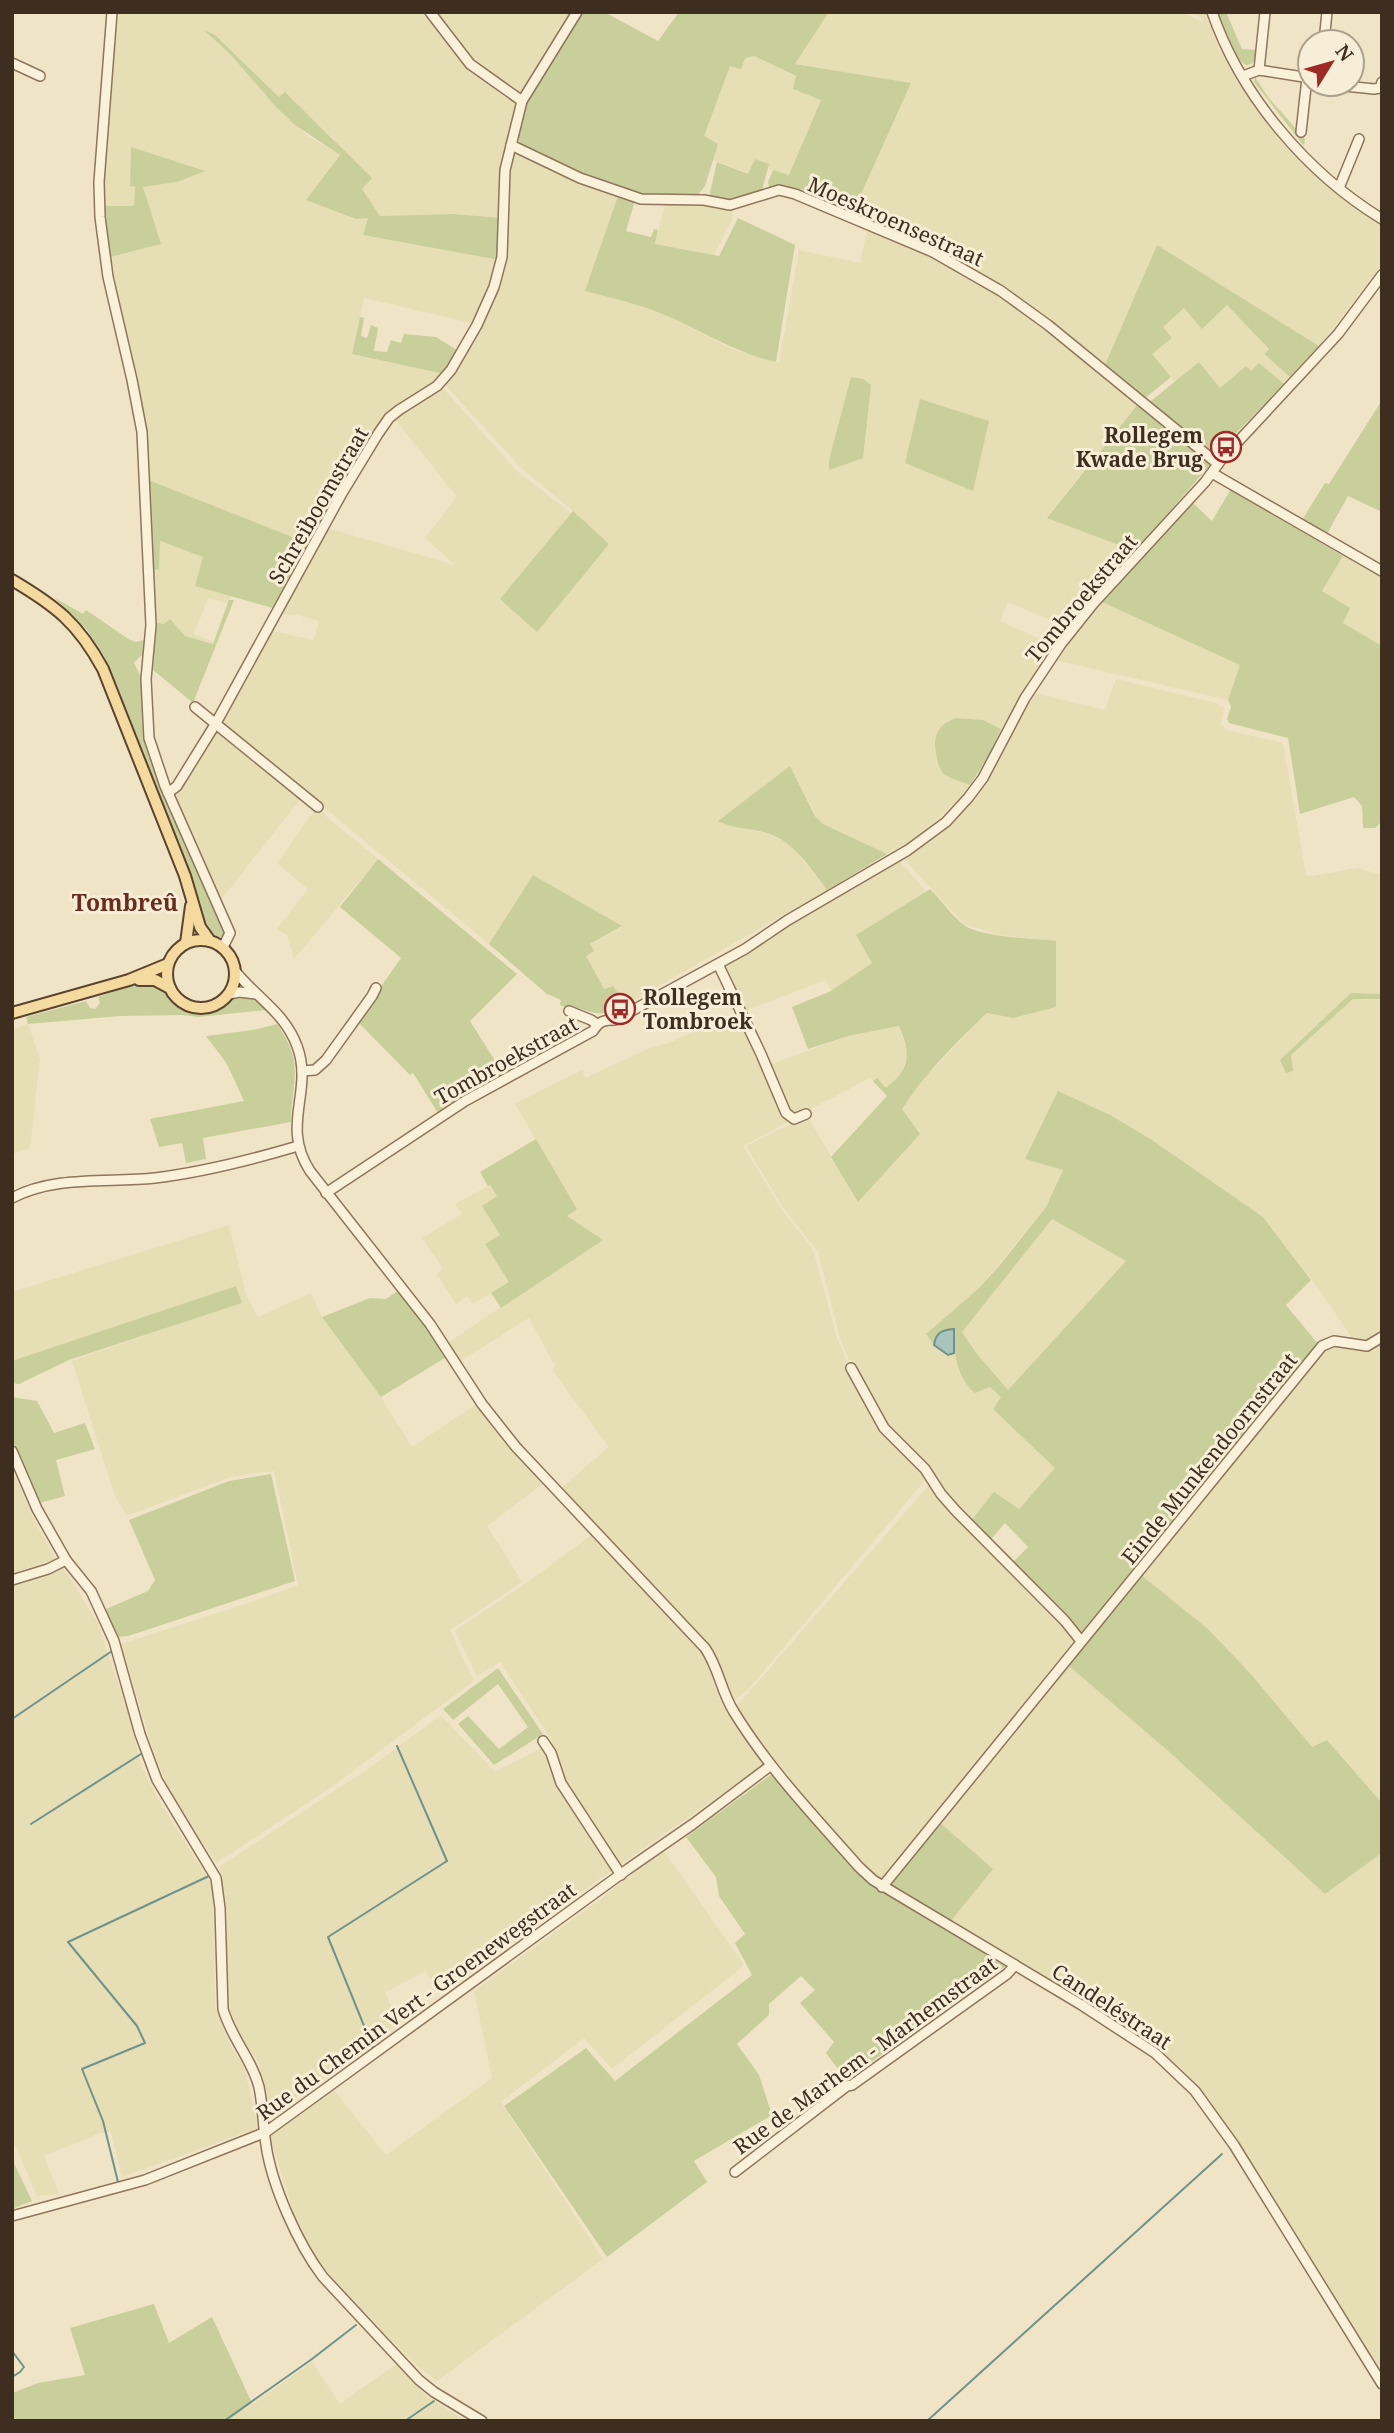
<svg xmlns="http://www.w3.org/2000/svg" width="1394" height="2433" viewBox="0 0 1394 2433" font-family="'Noto Serif',serif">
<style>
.farmland{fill:#e6deb4}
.green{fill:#c9cf9a;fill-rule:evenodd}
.water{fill:#a8c4bc;stroke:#6e938a;stroke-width:2}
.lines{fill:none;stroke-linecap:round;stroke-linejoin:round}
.stream{stroke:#6e938a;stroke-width:2}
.minor-casing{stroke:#8d765b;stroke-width:12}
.major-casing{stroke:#5b442f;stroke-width:14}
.minor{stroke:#faf1db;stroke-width:9}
.major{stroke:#f4da9e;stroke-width:10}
.labels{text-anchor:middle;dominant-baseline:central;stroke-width:6;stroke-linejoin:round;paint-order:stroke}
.street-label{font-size:21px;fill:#3d2e1f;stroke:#f7eed7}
.poi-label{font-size:21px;font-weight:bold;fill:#3d2e1f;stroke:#f7eed7;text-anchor:end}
.neighbourhood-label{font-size:23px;font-weight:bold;fill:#6b2d1d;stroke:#f7eed7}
</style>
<rect width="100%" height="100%" fill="#f0e4c7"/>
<g class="farmland">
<path d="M114 12H426L466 63 515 102 516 107 502 218 452 214 380 216 361 189 334 139 284 92 280 98 215 35 206 32 231 55 276 107 308 136 340 155 307 199 356 219 368 218 363 235 499 260 492 285 476 324 364 298 352 354 444 374 436 384 398 408 310 544 146 479 106 258 160 244 143 187 177 182 203 171 131 147 130 186 135 187 134 206H102Z"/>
<path d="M434 12H574L524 91 520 93 515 92 473 63Z"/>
<path d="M829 12H1182L1203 23V19L1191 12H1205L1219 50 1255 108 1284 145 1320 180 1382 225V265L1319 346 1157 245 1104 367 1029 306 970 266 853 212 911 83 795 64Z"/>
<path d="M754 56 796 77 821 100 789 176 768 169 769 164 755 159 749 174 713 160 718 144 703 137 730 65 744 57Z"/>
<path d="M514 153H519L618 196 586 291 632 303 664 314 732 349 779 363 799 250 860 263 868 227 945 260 1012 302 1138 404 1047 517 1135 551 1086 601 1066 627 1008 602 1000 621 1042 640 1051 647 1001 729 983 720 956 718 947 721 945 775 970 785 963 795 919 836 887 854 823 824 816 816 790 766 750 830 766 833 791 845 827 890 629 1003 623 994 619 996 604 990 586 956 590 945 622 927 533 875 489 944 221 722 272 631 314 640 319 621 298 615 280 614 327 528 455 565 425 538 457 497 394 418 442 387 517 471 571 513 500 600 573 511 521 468 445 385 466 352 497 290 508 174Z"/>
<path d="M665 203H709L733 207 732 220 714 255 655 244Z"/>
<path d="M1227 304 1269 349 1264 354 1290 377 1284 384 1259 363 1250 371 1246 366 1220 389 1199 362 1175 382 1152 354 1172 338 1162 327 1184 308Z"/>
<path d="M159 541 204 557 195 586 231 596 229 604 208 598 194 634 214 642V644L185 636 170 619 165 624 154 622 150 570Z"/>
<path d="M1343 556 1382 577V646L1343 623 1322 591Z"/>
<path d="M1102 602 1241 665 1228 700 1055 660Z"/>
<path d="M1116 679 1216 703 1224 708 1221 724 1227 730 1283 743 1306 875 1312 876 1357 868 1382 875V994L1351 993 1290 1055 1353 999H1382V1332L1368 1342 1354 1341 1319 1289 1263 1217 1152 1140 1025 1159 1063 1170 1046 1207 979 1288 926 1334 934 1345 947 1354 954 1353 961 1375 975 1393 990 1387 1002 1397 994 1409 1055 1468 1018 1510 970 1522 887 1428 873 1404 853 1360H849L841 1342 818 1252 782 1206 746 1146 807 1116 859 1202 902 1110 915 1088 987 1013 1013 1018 1056 941 1000 935 964 924 904 859 949 827 980 792 1034 693 1105 710Z"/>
<path d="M218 729 302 797 220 901 176 801 177 794 215 730Z"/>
<path d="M316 808 378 859 294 959 287 935 277 929 308 889 277 863Z"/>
<path d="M899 861 926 891 856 935 872 963 831 991 826 980 744 1011 723 965Z"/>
<path d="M736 1014H740L788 1122 743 1146 781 1208 813 1250 837 1338 867 1405 882 1429 927 1478 747 1691 734 1700H730L728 1695 723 1675 709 1647 561 1488 609 1447 552 1370 555 1366 529 1318 459 1362 446 1344 602 1240 567 1216 577 1209 515 1104 582 1070 586 1078 649 1048 666 1044Z"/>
<path d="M28 1024 40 1059 30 1148 12 1154V1029Z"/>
<path d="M899 1026 908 1056 899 1077 886 1089 877 1079 873 1081 870 1078 805 1112 794 1117 790 1114 768 1065 848 1036Z"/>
<path d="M490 1185 497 1196 482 1206 500 1236 485 1245 510 1282 473 1304 467 1296 456 1304 437 1274 441 1271 442 1267 422 1238 462 1214 455 1204Z"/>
<path d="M1052 1219 1126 1261 1008 1390 977 1355 961 1332Z"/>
<path d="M229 1225 247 1298 258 1317 311 1293 322 1317 381 1397 412 1447 478 1403 544 1483 487 1526 522 1582 450 1630 474 1681 330 1788 216 1863 169 1791 154 1753 121 1644 255 1601 298 1585 274 1471 233 1476 126 1516 114 1493 72 1361 241 1302 236 1287H233L12 1361V1292Z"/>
<path d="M1382 1341V1803L1327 1740 1312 1747 1249 1672 1208 1629 1140 1574 1328 1346 1338 1343 1366 1352Z"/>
<path d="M12 1470 35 1522 56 1559 12 1573Z"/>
<path d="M928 1486 933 1488 1076 1638V1643L887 1876 878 1879 866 1871 779 1772 737 1711 736 1707Z"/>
<path d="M593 1534 703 1654 721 1703 763 1765 438 1992 426 1971 385 1992 398 2024 270 2116 258 2062 238 2032 230 2011 227 1974V1912L220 1866 368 1769 441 1715 495 1772 553 1742 500 1662 477 1676 455 1631 525 1584Z"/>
<path d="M64 1567 98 1624 129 1715 141 1765 158 1799 213 1887 215 2007 230 2045 244 2066 258 2128 122 2177 111 2132 100 2133 44 2156 59 2194 37 2196 12 2138V1585Z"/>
<path d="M1069 1666 1167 1750 1325 1894 1382 1853V2375L1241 2147 1205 2096 1181 2068 1140 2037 950 1922 961 1842 939 1822Z"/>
<path d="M663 1850 743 1963 741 1968 612 2069 584 2038 501 2102 603 2259 437 2381 416 2365 340 2287 317 2259 294 2215 270 2136 334 2090 386 2155 492 2078 474 1991 598 1901Z"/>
<path d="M312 2362 340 2404 396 2364 427 2397 467 2421H229Z"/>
</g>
<g class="green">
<path d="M580 12H604L658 41 679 12H829L795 64 911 83 853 212 811 197 769 187 768 182 773 170 789 175 821 100 793 89 796 76 754 56 745 58 741 69 730 66 704 136 718 144 705 186 697 196 636 195 616 190 523 148 517 136 527 98Z"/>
<path d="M1217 12H1226L1242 49 1257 50C1256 58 1255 65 1246 65L1239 60Z"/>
<path d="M204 30 215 35 279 97 285 92 372 178 362 189 380 216 452 214 502 218 499 260 363 235 368 218 356 219 306 200 340 155 295 125 276 107 231 55Z"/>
<path d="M1255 77 1268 97 1305 139 1304 146 1254 82Z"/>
<path d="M131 147 205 171 177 182 143 187 161 244 106 258 103 206H134L135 187 130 186Z"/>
<path d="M755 159 769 164 762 190C743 200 730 202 709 197L717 162 748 174Z"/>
<path d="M618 196 635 200 626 231 651 237 654 229 658 230 655 244 719 256 738 218 795 245 776 362C736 353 702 331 665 315 639 304 612 298 585 291Z"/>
<path d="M1157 245 1319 346 1290 377 1264 354 1269 349 1227 305 1202 329 1184 308 1163 327 1172 338 1152 354 1171 377 1144 399 1104 367Z"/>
<path d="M360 317 364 318 361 336 367 338 371 325 378 328 374 351 387 352 391 340 401 343 404 334 436 337 460 352 444 374 352 354Z"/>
<path d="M1199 362 1220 388 1246 366 1251 371 1259 363 1284 384 1214 456 1152 406 1151 401Z"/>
<path d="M851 377 863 379 871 385 863 458 829 470V460Z"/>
<path d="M920 399 989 421 973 491 905 463Z"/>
<path d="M1382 400V512L1348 496 1327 534 1302 520 1325 483 1329 484Z"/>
<path d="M1138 404 1211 464 1135 551 1047 518Z"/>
<path d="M146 479 310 544 276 609 195 586 203 557 160 541 159 569 150 570Z"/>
<path d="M1231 489 1343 556 1322 591 1350 608 1343 623 1382 646V821L1375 828H1363L1362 806 1354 797 1300 814 1288 738 1229 723 1227 719 1231 707 1228 700 1240 665 1102 602 1192 502 1212 521Z"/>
<path d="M573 511 609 544 537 632 500 599Z"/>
<path d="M55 598 83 614 86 610 130 640 136 642 148 639 147 654 139 657 134 663 143 681 145 732 226 932 223 937H216L206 929 188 868 104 656 87 630Z"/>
<path d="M229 600H234L193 703 152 669 154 622 164 624 170 619 185 636 213 644Z"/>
<path d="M956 718 983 720 1001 729 989 755 970 785C963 782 951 779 944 774 940 770 938 764 937 758 932 738 936 725 956 718Z"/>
<path d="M790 766 815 816 823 824 887 854 827 890C810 868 795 842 767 833 750 828 734 829 718 821Z"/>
<path d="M378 859 517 974 470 1021 504 1075 438 1113 413 1073 410 1075 357 1021 401 958 340 907Z"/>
<path d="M533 875 622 926 590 944 594 951 586 956 604 989 613 986 619 995 623 994 629 1003C604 1016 599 1016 573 1006L571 1010 560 1005 561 1000 547 994 489 944Z"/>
<path d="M930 889C941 900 952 916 964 925 983 938 1033 938 1056 941V1007L1013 1018 987 1013C956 1043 925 1073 902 1109L920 1134 858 1202 831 1157 887 1096 873 1081 877 1078 886 1088C911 1068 911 1054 899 1026L848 1036 808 1049 792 1007 831 991 872 963 856 935Z"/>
<path d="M136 984 161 986C176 1005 193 1019 217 1008 224 1005 228 997 235 996 240 995 247 996 252 996L266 1010 198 1017 182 1015 121 1016 28 1024 26 1017 86 1001 90 1008 95 1009 100 1003 98 997Z"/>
<path d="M1351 993 1382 994V999H1353L1291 1055 1293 1071 1286 1073 1280 1060Z"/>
<path d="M277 1024C305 1065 292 1077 291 1122L203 1138 206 1159 186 1163 182 1143 159 1147 150 1119 244 1101 227 1064 206 1036 253 1030Z"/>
<path d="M1058 1091 1110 1115 1152 1140 1263 1217 1311 1280 1286 1305 1319 1345 1082 1634 1011 1564 1028 1547 1005 1523 989 1542 970 1522 994 1492 1019 1509 1055 1468 993 1409 1001 1397 990 1387 975 1393C956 1377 954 1352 953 1329L936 1336 934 1345 926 1334 979 1288 999 1266 1046 1207 1063 1170 1025 1159ZM1052 1219 1126 1261 1008 1390 977 1354 962 1332Z"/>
<path d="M536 1139 577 1209 567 1216 603 1240 501 1308 491 1293 509 1282 485 1244 500 1235 482 1206 497 1196 490 1185 488 1186 480 1172Z"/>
<path d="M236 1286 242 1303 69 1360 19 1384 12 1383V1361Z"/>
<path d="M399 1290 448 1356 381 1397 322 1317 370 1298 386 1299Z"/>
<path d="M12 1397 37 1401 54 1433 85 1423 95 1449 56 1460 65 1496 40 1503 12 1439Z"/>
<path d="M271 1474 295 1581 128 1636 117 1637 106 1609 148 1591 155 1580 129 1520 229 1481Z"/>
<path d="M1140 1574 1208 1629 1249 1672 1312 1747 1327 1740 1382 1803V1853L1325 1894 1167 1750 1069 1666Z"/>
<path d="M498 1668 543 1734 494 1765 458 1724 468 1716 499 1749 528 1727 498 1684 453 1720 443 1709Z"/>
<path d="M772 1774 857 1872 1007 1965 853 2075 841 2073 826 2053 834 2042 800 2003 815 1990 801 1976 769 2004V2015L737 2044 759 2075 772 2115 694 2161 707 2182 607 2257 504 2106 586 2048 615 2081 752 1975 735 1943 745 1934 719 1896 716 1877 686 1837Z"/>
<path d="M939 1822 993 1869 950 1922 890 1887 891 1882Z"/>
<path d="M12 2159 32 2201 12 2209Z"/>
<path d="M154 2304 169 2343 212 2317 252 2403 228 2421H12V2393L38 2383 85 2375 70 2328Z"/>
</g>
<path class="water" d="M954 1329V1353L948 1355 934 1345C936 1332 942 1330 954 1329Z"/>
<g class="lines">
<g class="stream">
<path d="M12 1719 112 1651"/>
<path d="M31 1824 141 1754"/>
<path d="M373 2048 328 1937 447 1861 397 1746"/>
<path d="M118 2182 103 2121 82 2069 145 2043 137 2026 68 1942 209 1876"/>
<path d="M12 2351 24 2367 20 2372 12 2377"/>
<path d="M224 2421 312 2359 356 2325"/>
<path d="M405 2421 434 2401"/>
<path d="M927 2421 1222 2154"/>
</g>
<g class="minor-casing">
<g id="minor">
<path d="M112 12 99 182 100 217 108 277 132 380 142 432 151 625 146 679 149 738 165 786 230 933 223 947"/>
<path d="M430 12 470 64 522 101"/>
<path d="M1212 12C1241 96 1307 173 1382 219"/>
<path d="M1324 42 1327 12"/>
<path d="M12 63 40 76"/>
<path d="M1259 70 1265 12"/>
<path d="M1243 76 1259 70 1310 78"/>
<path d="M1325 84 1374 89 1380 88 1382 82"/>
<path d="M1301 132 1307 78"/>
<path d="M511 145 580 178 641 199 704 200 730 205 779 190 795 194 933 252 1001 291 1048 325 1218 464"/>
<path d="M1339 188 1359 139"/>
<path d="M1212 473 1382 571"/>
<path d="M195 707 318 807"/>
<path d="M168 793 177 786 216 723 341 495 378 434 389 418 399 410 437 386 451 370 477 325 494 287 502 257 505 170 522 101 577 12"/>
<path d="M718 964 761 1054 786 1113 794 1119 806 1114"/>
<path d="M236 972C256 997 285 1013 297 1046 314 1091 280 1125 310 1171L430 1324 482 1404 516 1447 705 1648C719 1668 721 1692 734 1712 769 1769 815 1817 859 1867L873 1880 1080 2004 1155 2053 1195 2091 1234 2145 1382 2384"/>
<path d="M229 994 239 992 256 994"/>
<path d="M569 1011 591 1020 597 1024"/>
<path d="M302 1071 315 1070 326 1060 372 996 376 988"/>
<path d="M326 1193 465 1101 593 1031C599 1021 604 1020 615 1020L745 949 788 920 908 850 946 822 968 798 983 778 1025 698 1061 644 1093 604 1205 482 1221 460 1338 334 1382 275"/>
<path d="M12 1198C56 1175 108 1183 155 1178 204 1172 251 1160 298 1146"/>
<path d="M851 1368 884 1428 925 1469 941 1494 956 1511 1065 1621 1081 1641"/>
<path d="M12 1451 37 1509 66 1560 91 1591 114 1641 140 1734 157 1780 216 1878 220 1908 223 2009C231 2038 252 2059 259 2087 263 2106 263 2126 266 2145 272 2186 298 2244 323 2277L419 2380 434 2392 482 2421"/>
<path d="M12 1580 48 1569 66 1560"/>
<path d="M543 1741 551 1753 561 1783 621 1875"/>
<path d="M882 1887 1322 1346 1334 1341 1367 1346 1382 1337"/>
<path d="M735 2172 847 2086 852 2085 1007 1974 1015 1965"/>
<path d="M12 2216 145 2180 266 2132 628 1869 693 1824 770 1766"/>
</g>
</g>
<g class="major-casing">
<g id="major">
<path d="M12 580C56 606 78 623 103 669L185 876 200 927 210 941"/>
<circle cx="201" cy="974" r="34"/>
<path d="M186 943 191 906"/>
<path d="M139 980H155L170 988"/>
<path d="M12 1013 129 980 168 964"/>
</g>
</g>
<use href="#minor" class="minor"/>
<use href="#major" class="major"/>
</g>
<defs>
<g id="bus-ring" transform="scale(1.575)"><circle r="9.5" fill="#f7eed7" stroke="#9f2829" stroke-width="1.5"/><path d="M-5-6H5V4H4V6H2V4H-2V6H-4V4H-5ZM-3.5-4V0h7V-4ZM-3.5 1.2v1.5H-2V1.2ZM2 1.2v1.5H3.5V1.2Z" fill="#9f2829"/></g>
</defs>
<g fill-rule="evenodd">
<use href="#bus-ring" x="1226" y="447"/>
<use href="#bus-ring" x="620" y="1009"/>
</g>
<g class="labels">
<g class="street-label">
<text transform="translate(896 221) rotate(24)">Moeskroensestraat</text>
<text transform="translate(318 505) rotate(-60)">Schreiboomstraat</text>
<text transform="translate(1081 598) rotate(-50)">Tombroekstraat</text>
<text transform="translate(506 1060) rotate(-29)">Tombroekstraat</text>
<text transform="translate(1209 1458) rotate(-51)">Einde Munkendoornstraat</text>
<text transform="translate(416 2001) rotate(-36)">Rue du Chemin Vert - Groenewegstraat</text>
<text transform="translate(1112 2006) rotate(33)">Candeléstraat</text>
<text transform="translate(865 2055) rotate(-36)">Rue de Marhem - Marhemstraat</text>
</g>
<g class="poi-label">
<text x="1203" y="435">Rollegem<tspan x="1203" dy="24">Kwade Brug</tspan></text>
<text x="643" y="997" text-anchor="start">Rollegem<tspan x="643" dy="24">Tombroek</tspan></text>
</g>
<g class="neighbourhood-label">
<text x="125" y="902">Tombreû</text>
</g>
</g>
<rect width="1394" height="2433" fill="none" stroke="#3d2e1f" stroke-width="28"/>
<g transform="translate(1331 63) rotate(53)"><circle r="33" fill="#f7eed7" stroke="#ada18d" stroke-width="2"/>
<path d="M0-5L12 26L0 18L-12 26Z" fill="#9f2829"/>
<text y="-10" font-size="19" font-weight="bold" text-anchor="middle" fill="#3d2e1f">N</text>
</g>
</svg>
